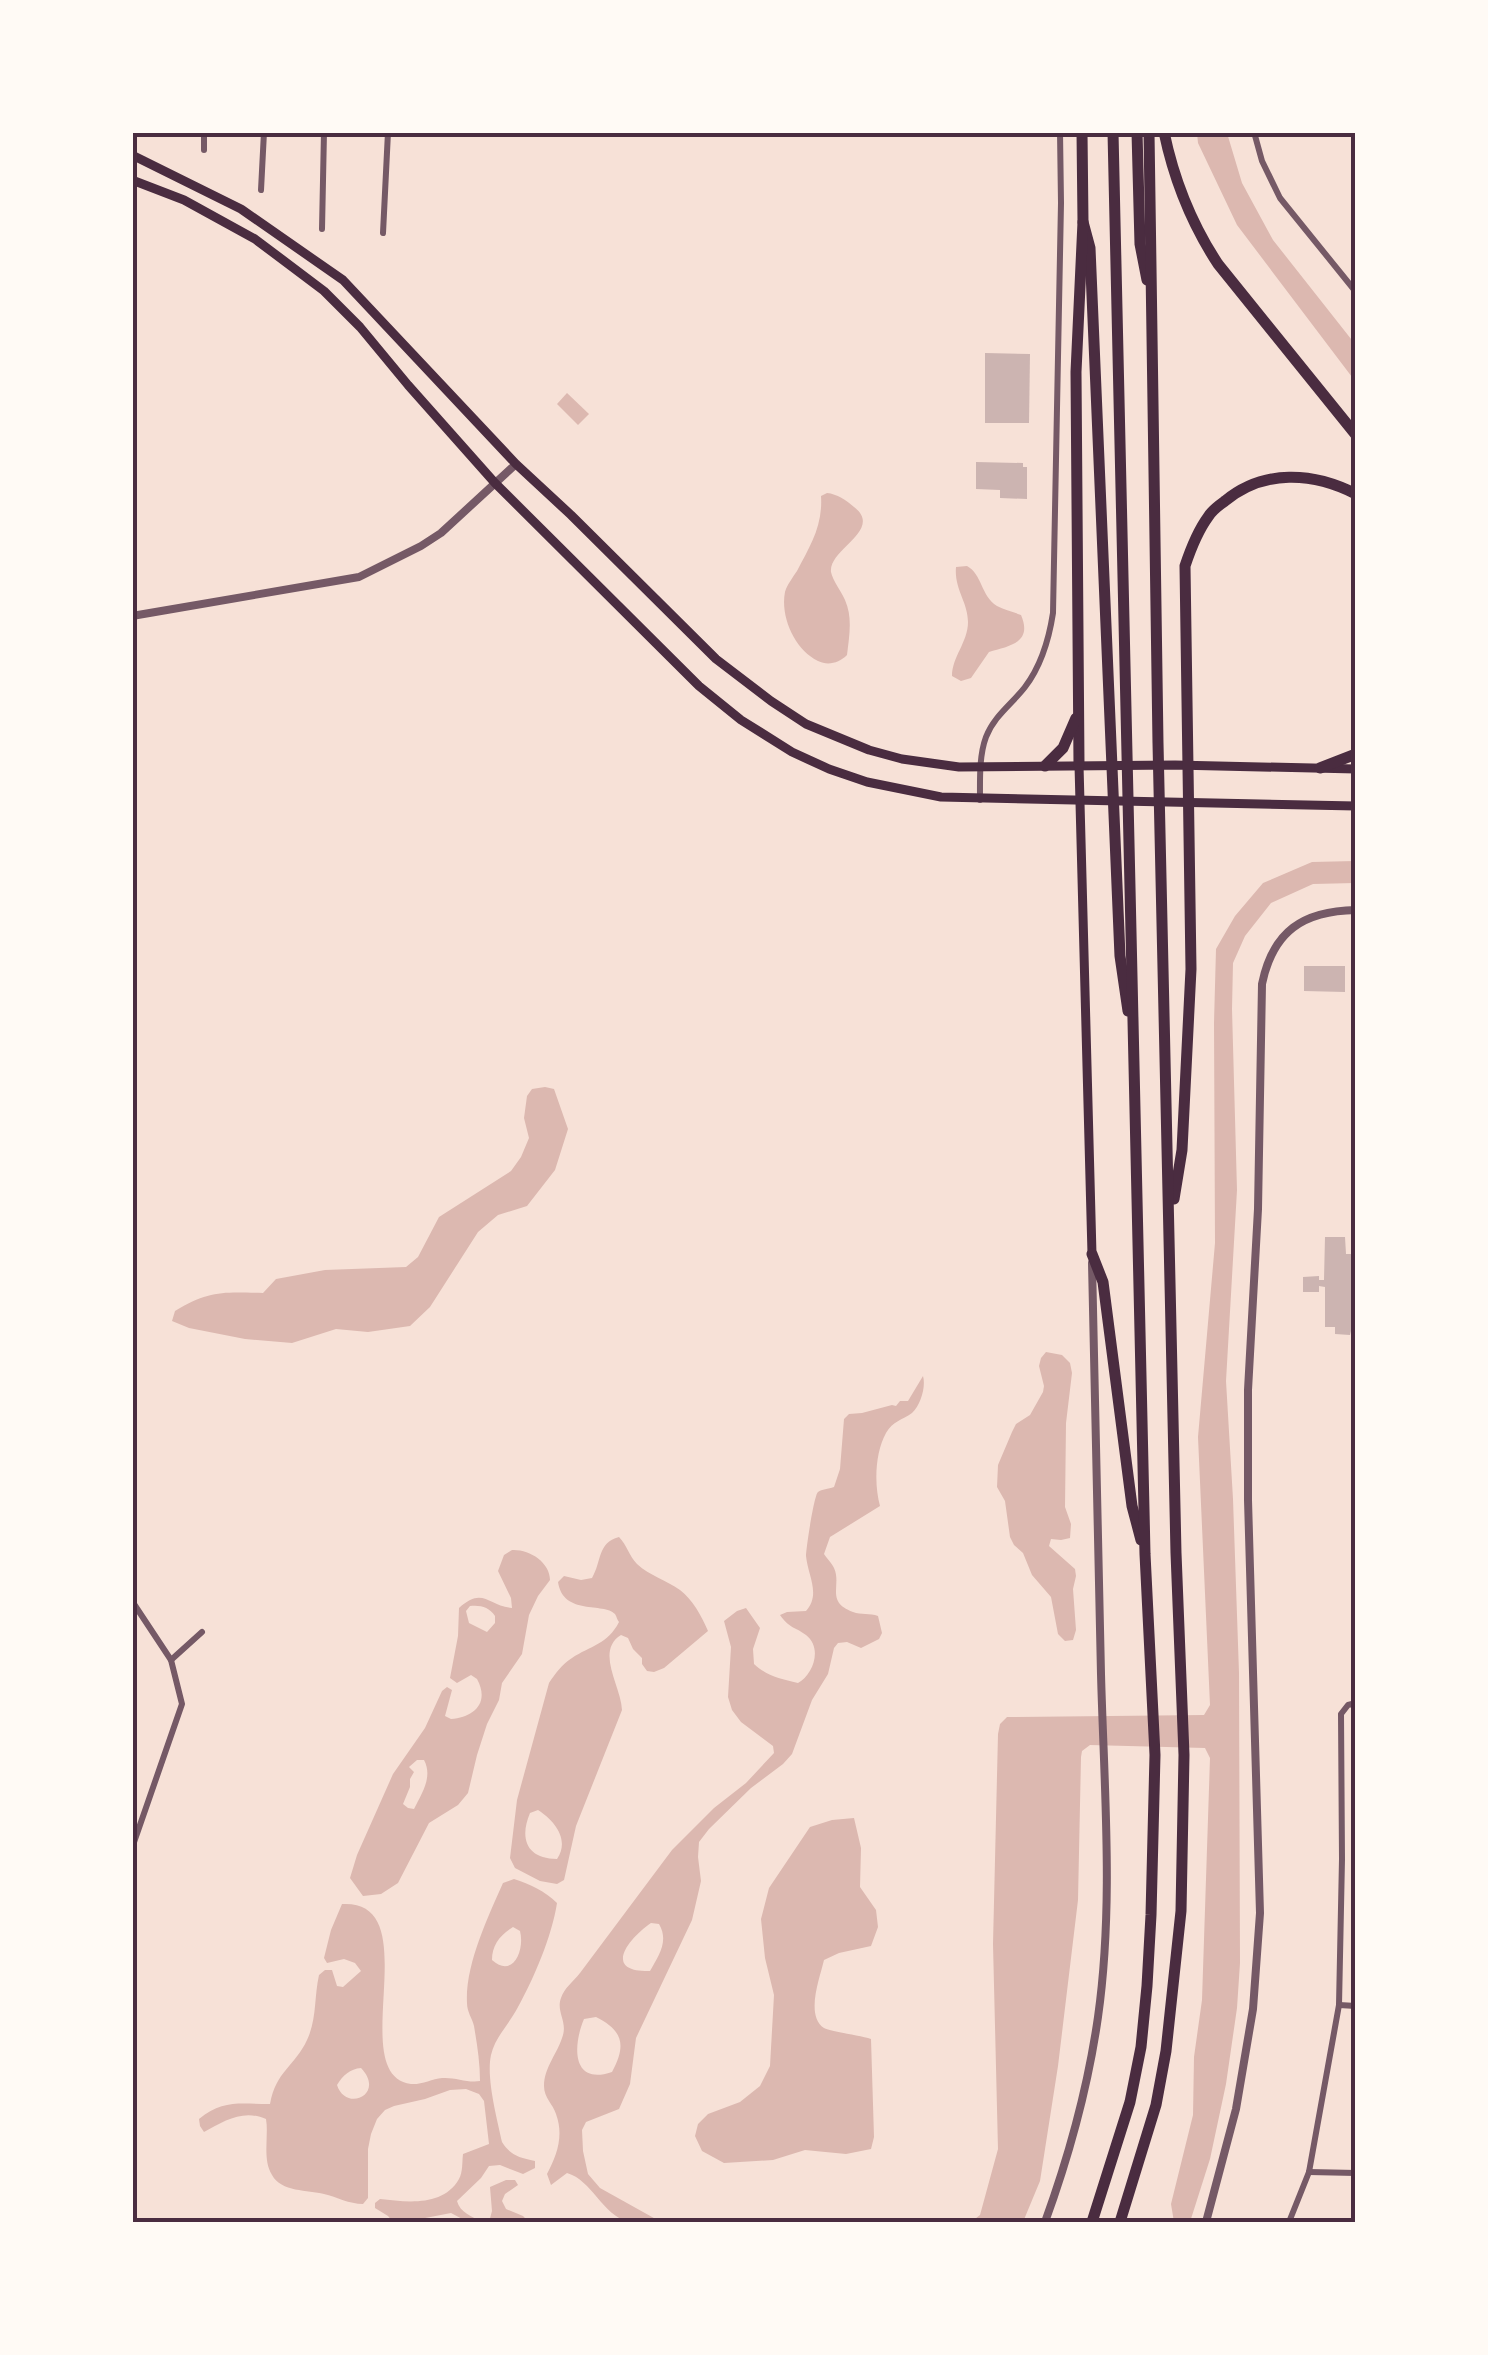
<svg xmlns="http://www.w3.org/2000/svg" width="1488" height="2355" viewBox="0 0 1488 2355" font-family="'PT Sans',sans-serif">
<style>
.water{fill:#dcb8b0;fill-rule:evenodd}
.building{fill:#ccb4b1}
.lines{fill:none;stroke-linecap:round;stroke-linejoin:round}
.minor{stroke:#755966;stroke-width:6}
.tertiary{stroke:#755966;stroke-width:8}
.secondary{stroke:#4a2c40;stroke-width:9}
.motorway{stroke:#4a2c40;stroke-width:11}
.neatline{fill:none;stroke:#4a2c40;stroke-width:4}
</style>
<rect width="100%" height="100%" fill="#f7e1d7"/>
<g class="water">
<path d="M1197 133H1227L1242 183 1273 240 1355 344V381L1237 225 1198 143Z"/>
<path d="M567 393 589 414 578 425 557 404Z"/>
<path d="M827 493C837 494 846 500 854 507 884 530 828 549 831 572 833 581 841 591 845 600 853 618 849 637 847 655 839 663 828 666 818 661 795 650 780 617 785 592 787 585 793 577 797 571 810 546 823 526 821 496Z"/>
<path d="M967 566C982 574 981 596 997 606 1004 610 1014 612 1021 615 1033 643 1009 646 989 652L971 678 961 681 952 676C952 657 968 642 968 622 968 602 954 589 956 567Z"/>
<path d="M1355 861V883L1313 884 1271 903 1245 936 1233 963 1232 1009 1237 1190 1226 1381 1233 1499 1239 1673 1240 1963 1237 2008 1226 2084 1210 2159 1190 2222H1174L1171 2204 1193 2115 1194 2057 1202 2000 1210 1758 1205 1748 1090 1745 1082 1751 1081 1757 1078 1900 1058 2066 1040 2181 1023 2222H971L980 2215 998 2149 993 1944 998 1734 1000 1724 1007 1717 1204 1715 1210 1705 1198 1437 1215 1243 1214 1023 1216 949 1235 916 1263 883 1312 862Z"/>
<path d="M545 1087 554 1089 568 1129 555 1170 527 1206 498 1215 478 1232 430 1307 410 1326 368 1332 336 1329 292 1343 245 1339 189 1328 172 1321 175 1311C209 1290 224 1292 263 1293L276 1279 325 1270 406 1267 418 1257 439 1217 511 1171 521 1157 529 1138 524 1118 527 1096 532 1089Z"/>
<path d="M1046 1352 1062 1355 1070 1363 1072 1373 1066 1423 1065 1507 1071 1524 1070 1538 1061 1540 1051 1539 1049 1546 1075 1569 1076 1576 1073 1589 1076 1630 1073 1640 1065 1641 1058 1634 1051 1597 1032 1575 1023 1553 1014 1545 1010 1537 1005 1501 997 1487 998 1465 1012 1432 1016 1424 1030 1415 1043 1392 1044 1386 1039 1366 1041 1358Z"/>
<path d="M923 1376C926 1386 921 1405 912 1413 902 1420 893 1421 886 1433 875 1453 874 1484 880 1506L830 1537 824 1554C827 1559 832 1563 834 1568 842 1585 825 1602 853 1612 861 1615 870 1613 878 1616L882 1633 879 1639 861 1648 847 1642 838 1643 834 1648 828 1674 812 1700 792 1754 783 1764 751 1788 709 1829 699 1842 698 1857 701 1881 692 1920 636 2038 630 2084 619 2109 586 2122 582 2130 583 2151 588 2174 600 2188 661 2222C651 2223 638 2225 629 2222 602 2215 592 2180 567 2173L551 2185 547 2174C557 2155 564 2136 556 2114 553 2104 544 2098 544 2086 544 2067 558 2053 563 2035 567 2021 556 2011 561 1998 564 1988 573 1982 580 1973L672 1850 714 1808 746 1783 774 1753 773 1746 741 1722 732 1710 728 1697 731 1647 724 1621 737 1611 746 1608 760 1628 753 1649 754 1664C767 1676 780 1679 798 1683 813 1675 823 1648 806 1635 794 1626 790 1629 780 1615L787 1612 806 1611C821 1594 808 1576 806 1556 806 1549 814 1495 818 1492 822 1489 828 1489 834 1487L840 1469 844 1419 849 1414 862 1413 892 1405 896 1406 900 1401H908ZM651 1923 659 1924C669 1941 659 1955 650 1971 602 1972 628 1939 651 1923ZM596 2017C624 2031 626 2046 612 2072 571 2086 573 2045 584 2019Z"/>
<path d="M619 1537C627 1545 629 1556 637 1564 650 1576 666 1580 680 1590 693 1600 701 1615 708 1631L664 1668 654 1672 647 1671 642 1664V1658L633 1649 628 1638 621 1635C595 1651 621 1686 622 1710L576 1826 564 1880 557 1884 540 1881 515 1868 510 1858 517 1800 549 1683C555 1674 562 1664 572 1658 590 1646 608 1644 619 1622 617 1620 617 1617 615 1614 604 1602 563 1616 558 1582L564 1576 581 1580 592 1578C602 1561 597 1543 619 1537ZM538 1810C555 1821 570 1840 557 1859 527 1859 519 1839 530 1813Z"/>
<path d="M512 1550C529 1549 550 1562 550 1580L538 1596 529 1615 522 1654 502 1683 499 1700 487 1724 477 1755 468 1793 458 1805 429 1823 398 1883 381 1894 363 1896 350 1878 357 1855 393 1774 425 1728 442 1691 447 1687 452 1690 445 1716 451 1719C474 1717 490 1703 477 1679L471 1675 457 1683 450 1678 458 1636 459 1608C483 1586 488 1606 512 1608L511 1598 498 1571 504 1555ZM470 1606C481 1605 489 1607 495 1616V1623L487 1632 469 1623 466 1611ZM417 1760H424C433 1777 422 1793 414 1809L408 1808 403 1804 410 1787V1779L414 1772 409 1767Z"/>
<path d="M854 1818 861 1848 860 1887 876 1910 878 1927 871 1946 839 1953 824 1960C820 1978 805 2015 824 2028 831 2032 860 2035 871 2039L874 2137 871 2149 846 2154 805 2150 773 2160 724 2163 702 2151 695 2136 698 2124 708 2114 740 2102 760 2086 770 2066 774 1995 765 1958 761 1919 769 1888 810 1827 832 1820Z"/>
<path d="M514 1879C530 1884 545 1891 557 1903 552 1936 534 1978 518 2007 510 2023 495 2037 491 2055 486 2078 497 2118 502 2142 511 2156 519 2157 535 2161V2168L523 2174 500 2165 489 2166 481 2178 457 2201C460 2213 472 2216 482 2222H468L451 2213 420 2219 418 2222H393L388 2216 375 2208V2203L380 2199C407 2202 443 2207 459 2179 463 2172 462 2162 463 2154L489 2144 484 2101 479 2094 466 2089 450 2090 425 2099 394 2106 385 2110 377 2119 371 2134 368 2149V2198L363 2204C349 2204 337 2197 324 2194 308 2190 281 2192 272 2175 262 2159 269 2136 266 2119 243 2109 224 2121 204 2132L200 2126 199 2119C223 2099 241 2104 270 2104 276 2071 295 2066 307 2040 317 2019 314 1997 319 1975L325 1970H332L337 1986 343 1987 361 1971 355 1963 344 1959 327 1963 324 1958 331 1930 342 1904C430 1899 343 2075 411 2084 421 2085 432 2079 442 2078 455 2077 467 2083 480 2081 480 2062 477 2044 474 2026 472 2018 467 2012 467 2003 465 1965 488 1917 503 1883ZM513 1927 520 1931C525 1950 513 1979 492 1960 492 1945 500 1935 513 1927ZM361 2068C386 2094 346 2113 337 2085 343 2075 350 2069 361 2068Z"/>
<path d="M506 2180H515L518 2185 505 2194 502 2201 506 2209 523 2216 529 2222H489L492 2211 490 2187Z"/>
</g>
<g class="building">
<path d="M985 353 1030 354 1029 423H985Z"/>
<path d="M976 462 1023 463V467H1027V499L1000 498V490L976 489Z"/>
<path d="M1304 966H1345V992L1304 991Z"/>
<path d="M1325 1237H1345L1346 1254H1356V1331H1351L1350 1335 1335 1334V1327H1325V1287L1319 1286V1292H1303V1277L1319 1276V1280H1324Z"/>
</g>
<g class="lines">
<g class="minor">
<path d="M1254 132 1262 161 1280 198 1356 292"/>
<path d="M204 150V132"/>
<path d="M261 190 264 132"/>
<path d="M322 229 324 132"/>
<path d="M383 233 388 132"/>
<path d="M980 800C980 779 979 756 986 737 994 716 1012 704 1025 687 1041 666 1049 639 1053 613L1061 203 1060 132"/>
<path d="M132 1601 171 1660 182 1704 132 1848"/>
<path d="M171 1660 202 1632"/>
<path d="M1339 2005 1356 2006"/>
<path d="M1309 2172 1356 2173"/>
<path d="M1289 2222 1309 2172 1339 2005 1342 1859 1341 1714 1348 1705 1356 1703"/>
</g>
<g class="tertiary">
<path d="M132 616 359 577 421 546 441 533 516 464"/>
<path d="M1045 2222C1069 2156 1088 2087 1098 2017 1114 1904 1104 1788 1101 1674 1098 1537 1095 1400 1092 1263"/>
<path d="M1206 2222 1236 2109 1253 2009 1260 1913 1248 1500V1390L1258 1209 1262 984C1273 931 1303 911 1356 910"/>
</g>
<g class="secondary">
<path d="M132 155 241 209 343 280 516 464 571 515 716 659 771 701 806 724 869 750 902 759 959 767 1175 765 1356 769"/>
<path d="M132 180 184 200 255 239 324 291 360 327 408 385 495 483 699 686 741 720 792 752 829 769 867 782 941 797 1356 806"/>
<path d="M1079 765 1092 1254"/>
</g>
<g class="motorway">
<path d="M1137 132 1140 244 1147 280"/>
<path d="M1164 132C1174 180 1191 223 1218 264L1356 435"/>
<path d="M1083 222 1090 248 1120 956 1128 1011"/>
<path d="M1079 765 1076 372 1083 222 1082 132"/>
<path d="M1045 766 1063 748 1076 718"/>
<path d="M1320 768 1356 754"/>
<path d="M1174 1199 1182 1150 1191 969 1185 566C1191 548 1197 532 1208 517 1212 510 1218 506 1225 501 1264 469 1313 472 1356 494"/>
<path d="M1092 1254 1103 1282 1132 1506 1141 1540"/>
<path d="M1092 2222 1130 2102 1141 2047 1147 1986 1151 1915 1155 1755 1145 1554 1113 132"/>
<path d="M1120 2222 1156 2105 1166 2051 1181 1911 1184 1755 1176 1553 1158 743 1149 132"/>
</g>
</g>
<rect width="1488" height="2355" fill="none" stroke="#fffaf5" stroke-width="270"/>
<rect x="135" y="135" width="1218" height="2085" class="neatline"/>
</svg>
